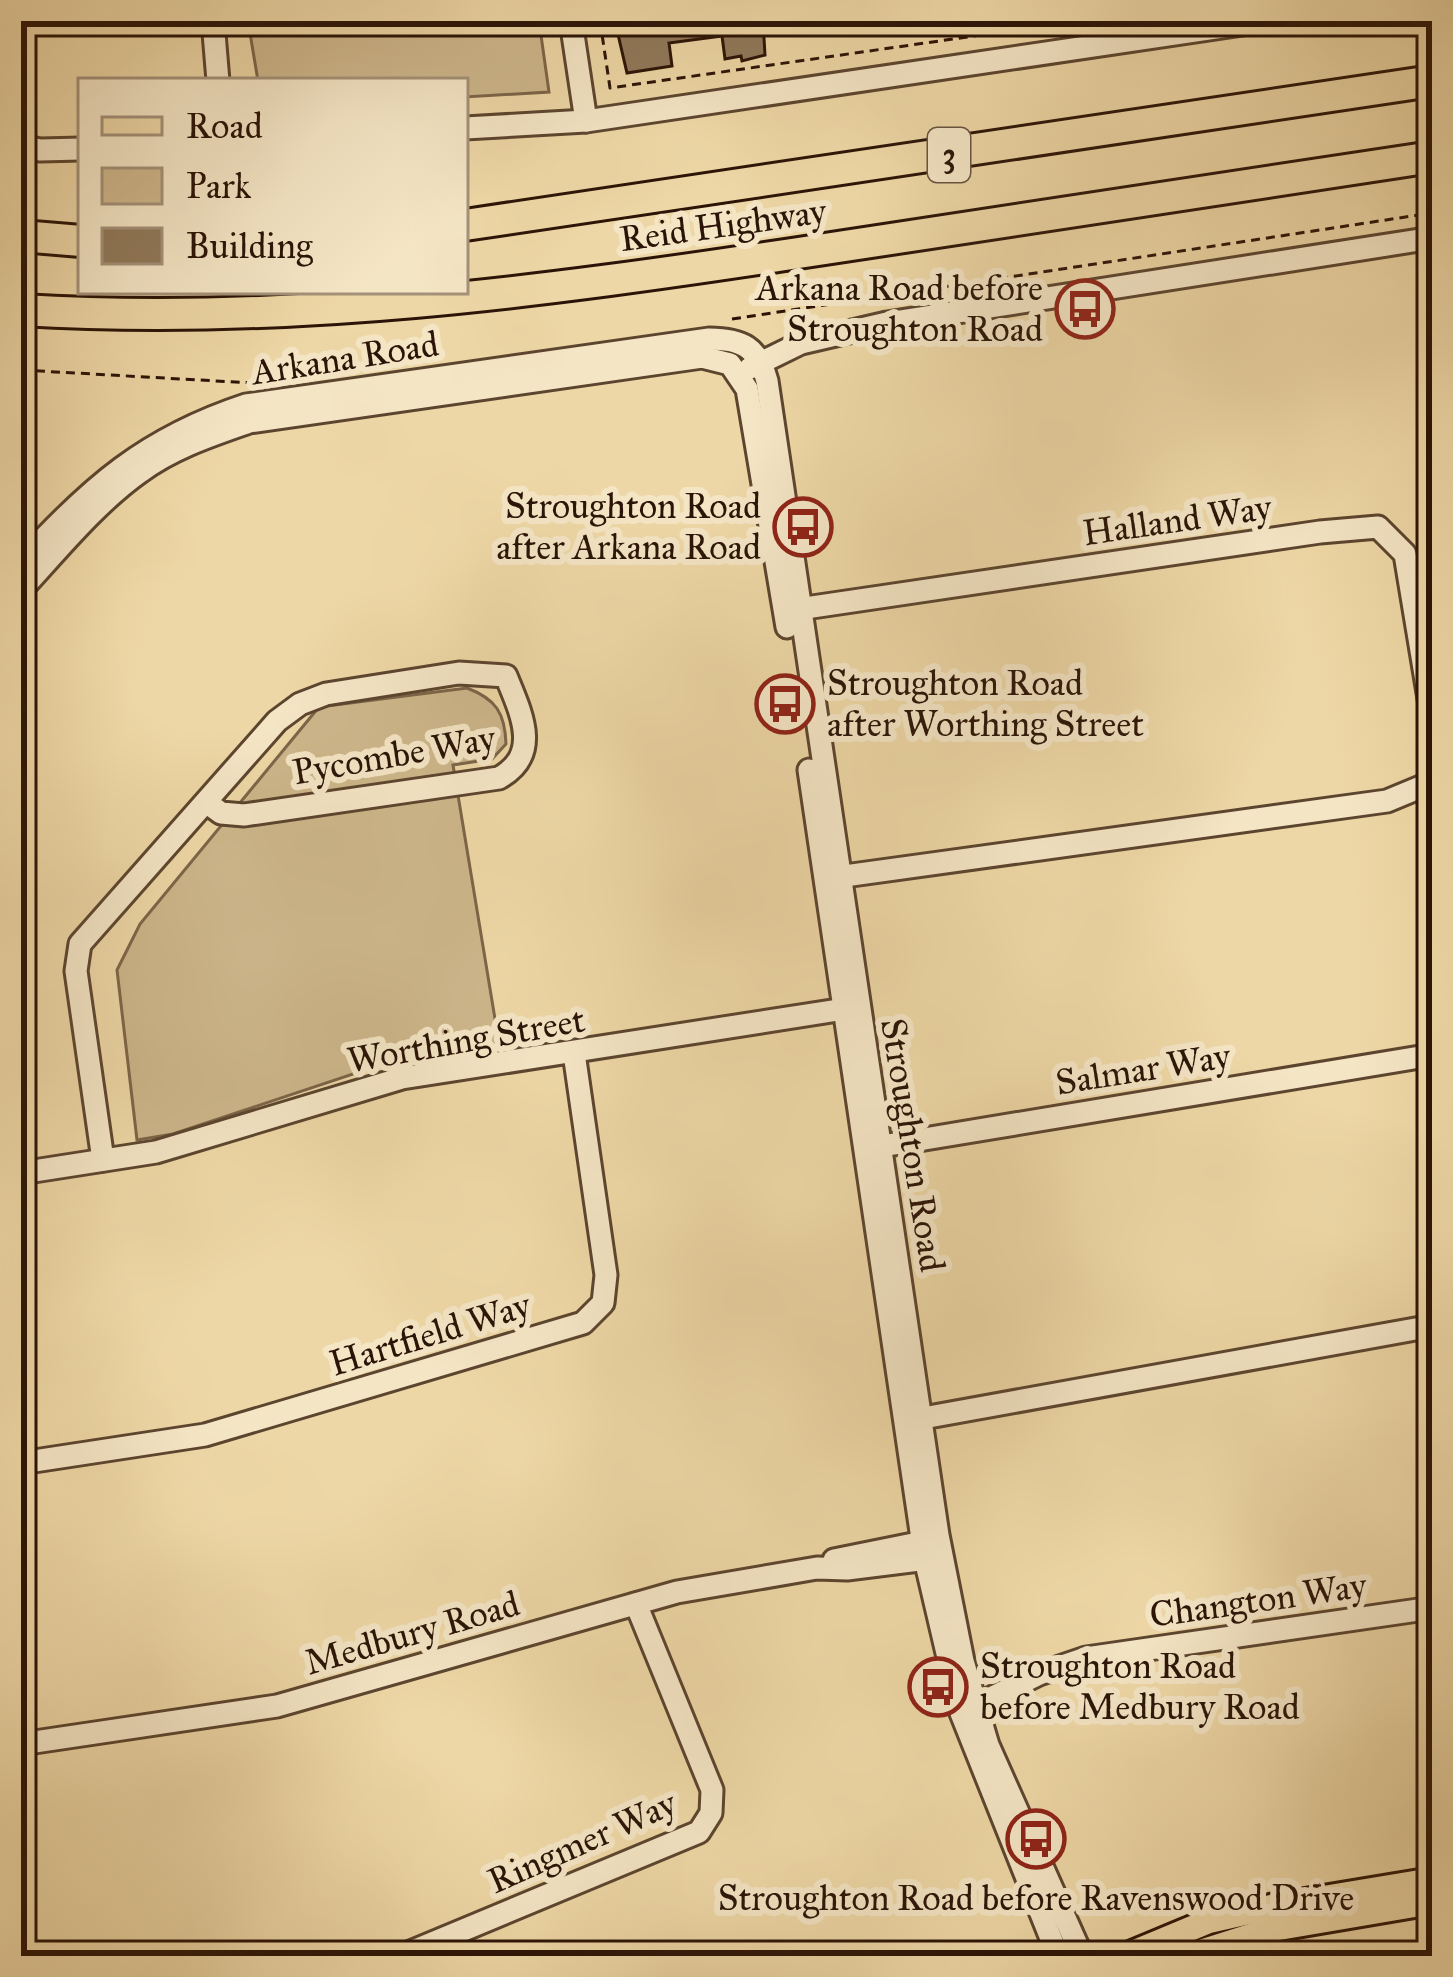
<svg xmlns="http://www.w3.org/2000/svg" width="1453" height="1977" viewBox="0 0 1453 1977" font-family="'IM FELL Great Primer',serif">
<style>
.green{fill:#cdb68b;stroke:#7c6549;stroke-width:3}
.building{fill:#90795a;stroke:#2b1407;stroke-width:3}
.lines{fill:none;stroke-linecap:round;stroke-linejoin:round}
.minor-casing{stroke:#5c452f;stroke-width:27}
.major-casing{stroke:#2b1407;stroke-width:30}
.highway-casing{stroke:#2b1407;stroke-width:36}
.path{stroke:#2b1407;stroke-width:3;stroke-dasharray:9 6;stroke-linecap:butt}
.minor{stroke:#f4e5c5;stroke-width:21}
.major{stroke:#eed7a6;stroke-width:24}
.highway{stroke:#eed7a6;stroke-width:30}
.labels{text-anchor:middle;dominant-baseline:central;stroke-width:12;stroke-linejoin:round;paint-order:stroke}
.shield{fill:#f4e5c5;stroke:#675340;stroke-width:3}
.shield-label{font-size:33px;font-weight:bold;fill:#2b1407}
.street-label{font-size:36px;fill:#2b1407;stroke:#f4e5c5}
.poi-label{font-size:36px;fill:#2b1407;stroke:#f4e5c5;text-anchor:end}
</style>
<rect width="100%" height="100%" fill="#eed7a6"/>
<filter id="stains"><feTurbulence type="fractalNoise" baseFrequency=".00167" numOctaves="4"/><feColorMatrix values="0 0 0 0 .2 0 0 0 0 .09 0 0 0 0 .02 0 0 0 .5 -.17"/></filter>
<radialGradient id="worn" r=".72"><stop offset=".6" stop-color="#630" stop-opacity="0"/><stop offset="1" stop-color="#630" stop-opacity=".3"/></radialGradient>
<g class="green">
<path d="M248 21H539L549 92 465 97V81H258Z"/>
<path d="M467 688C496 699 505 713 506 744L492 759 453 765 499 1043 398 1059 173 1134 137 1140 117 970 140 924 319 707Z"/>
</g>
<path class="building" d="M656 21H763L765 55 742 61 741 56 725 59 722 36 669 43 672 66 627 73 617 30Z"/>
<g class="lines">
<g class="minor-casing">
<g id="minor">
<path d="M213 21 218 81"/>
<path d="M571 21 586 121"/>
<path d="M465 128 586 121 1263 21"/>
<path d="M21 146 40 150 81 149"/>
<path d="M750 368 801 343 887 323 1432 238"/>
<path d="M21 563C90 487 146 438 246 405L709 339C742 339 758 347 767 381L938 1535 963 1661 988 1745 1082 1956"/>
<path d="M21 590C58 550 95 504 140 472 172 448 212 435 249 422L702 357 730 364 747 389 787 627"/>
<path d="M785 611 1320 532 1378 527 1405 554 1432 717"/>
<path d="M809 770 925 1559 961 1713 1058 1956"/>
<path d="M830 878 1387 801 1428 784 1432 775"/>
<path d="M870 1148 1432 1055"/>
<path d="M103 1160 76 971 80 944 277 721 300 704 326 694 459 673 506 676C521 713 542 754 499 778L244 815 221 813 206 802"/>
<path d="M21 1173 156 1152 402 1078 851 1008"/>
<path d="M912 1420 1432 1326"/>
<path d="M21 1463 205 1435 583 1323 603 1303 606 1275 574 1053"/>
<path d="M834 1560 933 1540"/>
<path d="M967 1710 1039 1674 1086 1658 1432 1608"/>
<path d="M21 1744 277 1706 677 1592 817 1568 847 1569 935 1558"/>
<path d="M21 1940 23 1956"/>
<path d="M401 1956 699 1832 711 1813 712 1790 636 1604"/>
</g>
</g>
<g class="major-casing">
<g id="major">
<path d="M1125 1956 1209 1921 1275 1906 1432 1880"/>
<path d="M1188 1956 1273 1929 1432 1902"/>
</g>
</g>
<g class="highway-casing">
<g id="highway">
<path d="M465 225 1432 81"/>
<path d="M21 236 81 241"/>
<path d="M21 310C289 326 541 292 805 252 1014 221 1223 189 1432 157"/>
</g>
</g>
<g class="path">
<path d="M600 21 610 88 1079 21"/>
<path d="M732 319 1432 213"/>
<path d="M21 370 253 383"/>
</g>
<use href="#minor" class="minor"/>
<use href="#major" class="major"/>
<use href="#highway" class="highway"/>
</g>
<defs>
<g id="bus-ring" transform="scale(3)"><circle r="9.5" fill="#f4e5c5" stroke="#8f2418" stroke-width="1.5"/><path d="M-5-6H5V4H4V6H2V4H-2V6H-4V4H-5ZM-3.5-4V0h7V-4ZM-3.5 1.2v1.5H-2V1.2ZM2 1.2v1.5H3.5V1.2Z" fill="#8f2418"/></g>
</defs>
<g fill-rule="evenodd">
<use href="#bus-ring" x="1085" y="309"/>
<use href="#bus-ring" x="803" y="527"/>
<use href="#bus-ring" x="785" y="704"/>
<use href="#bus-ring" x="938" y="1687"/>
<use href="#bus-ring" x="1036" y="1839"/>
</g>
<g class="labels">
<rect class="shield" x="928" y="128" width="42" height="54" rx="9"/>
<g class="shield-label">
<text x="949" y="155">3</text>
</g>
<g class="street-label">
<text transform="translate(723 225) rotate(-8)">Reid Highway</text>
<text transform="translate(345 358) rotate(-9)">Arkana Road</text>
<text transform="translate(1177 520) rotate(-8)">Halland Way</text>
<text transform="translate(394 755) rotate(-10)">Pycombe Way</text>
<text transform="translate(466 1040) rotate(-10)">Worthing Street</text>
<text transform="translate(1143 1069) rotate(-9)">Salmar Way</text>
<text transform="translate(913 1145) rotate(81)">Stroughton Road</text>
<text transform="translate(430 1334) rotate(-17)">Hartfield Way</text>
<text transform="translate(1258 1600) rotate(-8)">Changton Way</text>
<text transform="translate(412 1633) rotate(-16)">Medbury Road</text>
<text transform="translate(582 1842) rotate(-24)">Ringmer Way</text>
</g>
<g class="poi-label">
<text x="1043" y="288">Arkana Road before<tspan x="1043" dy="41">Stroughton Road</tspan></text>
<text x="761" y="506">Stroughton Road<tspan x="761" dy="41">after Arkana Road</tspan></text>
<text x="827" y="683" text-anchor="start">Stroughton Road<tspan x="827" dy="41">after Worthing Street</tspan></text>
<text x="980" y="1666" text-anchor="start">Stroughton Road<tspan x="980" dy="41">before Medbury Road</tspan></text>
<text x="1036" y="1898" text-anchor="middle">Stroughton Road before Ravenswood Drive</text>
</g>
</g>
<rect width="1453" height="1977" fill="none" stroke="#eed7a6" stroke-width="72"/>
<rect x="24" y="24" width="1405" height="1929" fill="none" stroke="#2b1407" stroke-width="6"/>
<rect x="36" y="36" width="1381" height="1905" fill="none" stroke="#2b1407" stroke-width="3"/>
<rect x="78" y="78" width="390" height="216" fill="#f4e5c5" stroke="#a49179" stroke-width="3"/>
<rect x="102" y="117" width="60" height="18" fill="#eed7a6" stroke="#a49179" stroke-width="3"/>
<text x="186" y="138" font-size="36" fill="#2b1407">Road</text>
<rect x="102" y="168" width="60" height="36" fill="#cdb68b" stroke="#a49179" stroke-width="3"/>
<text x="186" y="198" font-size="36" fill="#2b1407">Park</text>
<rect x="102" y="228" width="60" height="36" fill="#90795a" stroke="#a49179" stroke-width="3"/>
<text x="186" y="258" font-size="36" fill="#2b1407">Building</text>
<rect width="100%" height="100%" filter="url(#stains)"/>
<rect width="100%" height="100%" fill="url(#worn)"/>
</svg>
